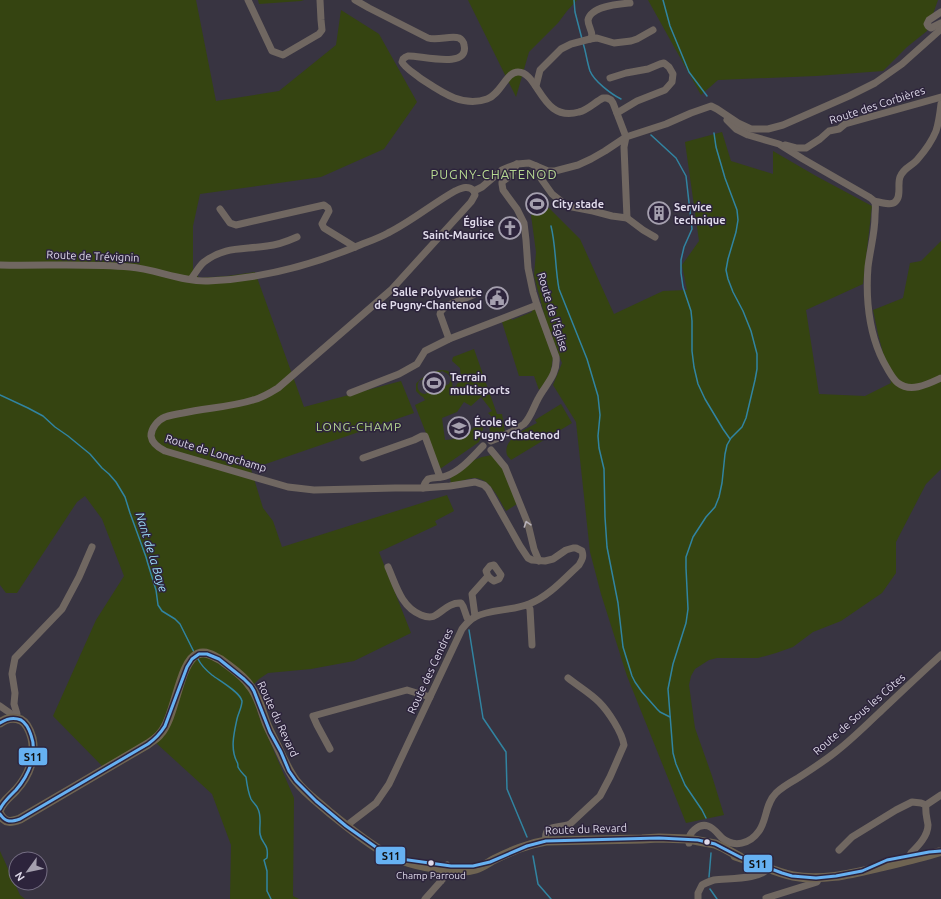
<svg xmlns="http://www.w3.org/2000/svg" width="941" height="899" viewBox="0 0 941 899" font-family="Ubuntu,sans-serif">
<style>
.green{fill:#354411;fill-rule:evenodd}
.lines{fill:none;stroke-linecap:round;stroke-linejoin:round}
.stream{stroke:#3184a1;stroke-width:1.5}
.minor{stroke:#706761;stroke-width:7}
.major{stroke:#6f6452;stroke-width:9}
.bus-1-casing{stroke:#2d243c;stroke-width:6}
.bus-1{stroke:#66b1f2;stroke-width:3}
.oneway{stroke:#b8b2ba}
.bus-dot{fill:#dfdaea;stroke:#2d243c;stroke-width:1.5}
.labels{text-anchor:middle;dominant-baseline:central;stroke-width:3;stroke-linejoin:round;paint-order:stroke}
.bus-label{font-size:10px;fill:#dfdaea;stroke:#2d243c}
.street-label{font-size:11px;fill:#dfdaea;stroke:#2d243c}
.poi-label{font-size:11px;font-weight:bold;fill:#dfdaea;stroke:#2d243c;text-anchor:start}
.neighbourhood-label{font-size:12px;letter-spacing:1px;fill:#b6d791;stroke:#2d243c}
.water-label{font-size:12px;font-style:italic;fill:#9bddf7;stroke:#2d243c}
.quarter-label{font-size:13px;letter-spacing:1px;fill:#b6d791;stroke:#2d243c}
.line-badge{stroke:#2d243c;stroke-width:1.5}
.pale-badge-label{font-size:11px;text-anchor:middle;font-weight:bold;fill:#111}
</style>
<rect width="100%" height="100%" fill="#383441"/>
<g class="green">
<path d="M0 0H196L216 101 279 91 336 45 341 10 379 34 417 102 384 149 321 177 200 194 193 226V269L199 278 227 276 255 272 304 407 401 381 414 413 251 469 263 508 273 521 282 547 447 495 454 511 435 521 437 525 379 552 411 633 354 661 311 669 268 673 259 679 252 686 258 714 294 798 293 896 299 899H230L231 845 212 794 155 742 106 770 53 716 96 620 124 576 102 519 85 496 77 502 17 593H6L0 585Z"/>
<path d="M258 0H304L301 1 259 4Z"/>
<path d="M468 0H577L567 11 558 23 529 52 516 97Z"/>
<path d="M648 0H938L927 31 907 47 883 71 816 76 718 80 701 95Z"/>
<path d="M722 132 731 161 773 174V151L816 176 872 206 863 284 806 310 819 394 865 396 891 383 878 334 873 310 903 298 910 263 921 261 941 241V469L926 484 896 542V573L882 593 841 621 813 632 793 647 776 653 758 658H717L709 660 695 669 691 676 689 685 695 728 712 776 724 815 686 823 627 676 601 594 590 552 576 422 553 385 562 363 546 321 534 276 536 252 531 215 549 208 580 239 614 314 663 291 687 290 682 265 699 241 685 142Z"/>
<path d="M542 196 547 205 532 211 528 202Z"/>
<path d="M534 308 536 311 553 358 550 376 539 390 534 376H519L502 322 511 318 512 320 532 312 531 309Z"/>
<path d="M474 349 497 414H502L505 432 493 437 490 434 489 423 493 418 488 413 492 411 481 397 471 406 464 402 457 412 442 418 445 440C462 439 469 433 480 421 482 424 484 426 483 430L480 433 481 436 479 442 440 469 415 405 436 395 425 400 423 397 421 396 416 391V384C421 376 446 363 452 375 454 379 451 383 453 387L456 386 461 378 460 368 452 361 453 357ZM442 371C447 373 449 374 451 379L449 384 425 394C418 393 416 387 419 381Z"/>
<path d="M440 374 442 375 446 384 445 385 428 393 426 392 422 383 423 381Z"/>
<path d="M561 404 572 423 511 460C510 458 508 457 507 455 502 439 526 429 537 423L535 420Z"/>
<path d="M492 455 503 467 517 504 506 511C499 499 489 476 473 478 466 479 458 482 451 484L450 477 474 460 482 457Z"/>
<path d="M0 851 20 895 25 899H0Z"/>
</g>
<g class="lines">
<g class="stream">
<path d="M574 0 575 12 582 39"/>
<path d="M663 0 670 26 689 72 707 96"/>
<path d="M583 43C586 52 587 62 590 71 594 81 611 94 621 99"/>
<path d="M651 135 676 158 686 176 692 229 684 247 681 260V273L683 287 691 311 692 321V351L694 367 698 384 705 399 723 429 730 439"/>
<path d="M551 226C556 246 555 268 559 289L587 359 598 396 600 415 598 436 599 448 604 469 605 517 607 547 618 603 623 647 632 676 635 682 642 692 657 709 660 712 670 717"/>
<path d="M0 395 28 408 43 416 55 427 68 436 90 454 102 468 109 474 116 482 125 497 130 513 146 557 148 564 156 590 158 605 162 611 175 619 180 624 194 652"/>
<path d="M469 630 483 718 506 752 507 789 527 837"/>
<path d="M198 659C201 665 207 671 212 675 220 681 240 692 242 701 242 707 238 714 237 719 234 733 230 749 237 762 238 763 238 766 238 767 240 771 243 774 246 777 247 785 248 792 251 799 253 803 257 805 258 809 262 817 259 826 260 834 262 845 269 843 267 858L264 860 267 871V891L271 899"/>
<path d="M706 818 702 810 685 785 676 764 673 753 668 689 673 664 686 623 688 609 686 568V557L693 537 706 517 715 507 719 497 722 483 725 454 727 445 731 438 742 427 746 418 755 380 757 369V354L751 331 743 311 733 292 728 279 726 270 728 259 736 232 738 220 737 210 725 178 716 147 714 133"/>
<path d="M533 856 538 884 551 899"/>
<path d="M709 877 711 853"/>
<path d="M710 889 717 899"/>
</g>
<g class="minor">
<path d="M248 0 272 51 283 55 319 34 322 30 321 20 320 0"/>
<path d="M355 0 369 8 428 38C438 41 451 35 459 38 461 39 464 42 464 45 470 70 419 55 408 56 405 57 405 57 403 59L402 62C405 68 414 73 420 78 440 91 462 108 487 99 501 94 506 72 518 72 539 72 541 123 579 112 588 110 595 102 603 98H607L611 100 613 103 626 137 624 147 627 218 612 216 593 211 567 206 552 194 542 180 537 171 536 166"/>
<path d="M941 12 929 20 927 24 928 26 931 28 941 23"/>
<path d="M590 39 592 36C592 30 588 26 588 20 591 6 619 4 630 3"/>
<path d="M610 78 626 73 648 69 660 64 664 63 669 67 673 74 672 82 665 90 637 101 617 113"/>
<path d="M536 86 540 70 561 49 571 44 590 39 597 38 614 43 631 41 637 39 653 30"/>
<path d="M727 120 736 129 748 135 779 144 803 159 869 197C872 199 874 200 875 203 876 207 875 212 875 216 875 233 870 250 868 267 867 279 867 292 868 304 870 327 875 348 887 368 890 373 893 379 898 383 911 393 928 384 941 378"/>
<path d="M785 145 796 148H806L820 139 829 131 839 129 845 124 941 97"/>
<path d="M474 191 482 187 502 170 509 167 517 164 529 163 548 171H555L578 165 591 159 605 151 626 137 666 124 691 113 711 106 717 109 738 123 751 129H768L783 125 849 96 875 83 902 64 941 29"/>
<path d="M874 201C880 202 891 206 895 202 902 196 897 185 900 177 904 167 911 167 917 160 924 152 932 141 936 131 939 122 940 113 941 104"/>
<path d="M220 209 230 223 236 225 324 205 328 208 329 211 322 224 324 228 355 247"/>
<path d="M627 218 643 230 655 237"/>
<path d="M0 265C43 266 87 263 130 267 155 269 183 282 208 281 260 279 312 265 360 245 370 241 379 238 388 233 412 221 432 204 455 191 462 188 468 185 474 191"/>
<path d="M191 279C195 274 199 266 204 262 225 246 243 250 267 246 278 245 288 241 297 237"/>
<path d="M449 339 440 314 441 311 446 306 473 295"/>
<path d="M350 393 399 374 417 364 425 351 449 339 537 305"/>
<path d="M491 441C502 437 514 431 524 424 531 417 533 408 538 399 545 385 558 375 556 357L537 305 533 292 528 268 526 240 524 223 517 209 503 190 502 184V182L511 175 517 164"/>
<path d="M491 450 505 467 528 524 534 549 539 561"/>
<path d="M363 458 414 440 422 436H425L440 477"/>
<path d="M423 488 425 483 428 479C434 477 441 478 446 476 461 471 473 456 483 446"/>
<path d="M388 567C396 585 401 607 421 615 426 617 432 618 436 615 444 610 451 602 461 603 466 609 464 614 469 621"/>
<path d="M528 605 530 609 532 645"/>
<path d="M475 616 472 594 488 576 486 571 490 566 494 565 501 575 499 579 494 581 491 579 488 576"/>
<path d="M0 706 10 713 12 718"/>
<path d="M16 719 17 714 14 704 15 693 12 674 15 658 62 609 79 577 92 547"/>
<path d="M330 749 317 725 313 716 407 690 430 697"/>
<path d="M346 826 376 803 389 784 462 629C466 624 469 620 475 617 489 609 512 611 529 604 548 597 564 579 579 565 582 560 584 557 582 551L576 548H573L566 550 553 559 545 561 532 560 528 558 520 546 488 489 484 485 475 482 450 486 423 488H395L314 490 288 487 165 451C159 448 152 444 151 436 151 428 158 420 165 417 171 415 177 414 183 413 206 408 231 407 253 400 262 398 270 393 278 388L391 290 471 202 475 195 474 191"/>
<path d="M546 841C543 823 559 829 570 824L600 796 610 777 624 745C622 732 608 711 599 702 590 693 578 686 568 678"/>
<path d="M689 843C687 833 699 823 708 826 714 828 718 834 722 838 734 848 750 844 759 831 767 820 765 804 776 793 782 787 791 782 798 778 812 769 826 760 838 750 852 739 865 726 879 713 899 694 920 674 941 655"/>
<path d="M839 850 852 837 896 810 912 802 921 803 926 805"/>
<path d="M911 859 910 855 911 853C918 846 928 836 928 825 927 818 925 813 926 805L941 795"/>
<path d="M766 898 814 883 817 882 819 878"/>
<path d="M425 899 449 872 450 870 447 865 442 869 441 881"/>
<path d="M698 899V893L702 885C706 883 710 881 714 880 727 878 761 880 768 868"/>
</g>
<g class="major">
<path d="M0 723C6 718 14 717 21 720 27 723 30 731 32 738 36 757 29 776 16 790 11 796 3 801 0 809"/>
<path d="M0 814C5 824 12 822 20 819L148 744C152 741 157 738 160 734 176 717 179 661 198 654 206 651 214 656 221 660 231 668 243 675 250 686 259 697 262 712 267 725 271 734 276 743 280 752 285 762 289 772 296 781 305 793 318 802 329 812 345 825 362 839 380 850 399 861 422 867 443 869 453 871 466 872 476 869 483 867 489 862 495 859 512 851 527 844 546 841L642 839 659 838 688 839 715 844 722 847 740 857"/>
<path d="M735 856C755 862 773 872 793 876 825 882 858 872 889 865 906 861 923 857 939 852"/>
</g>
<g class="bus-1-casing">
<g id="bus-1">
<path d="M0 723C6 719 14 717 21 720 26 723 29 729 31 735 38 754 29 775 16 790 10 796 4 801 0 809"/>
<path d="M0 814C6 823 11 822 20 819L148 744C155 739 160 734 165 726L187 667 192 659 199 654H207L219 659 244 679 251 686 254 691 270 732 281 752 289 771 296 781 316 801 346 826 380 850 391 856 401 859 451 866H473L490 862 527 846 546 841 659 838 698 840 715 844 740 857 782 873 792 876 816 878 836 876 862 871 887 860 929 852 941 851"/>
</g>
</g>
<use href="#bus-1" class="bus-1"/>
</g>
<defs><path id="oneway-chevron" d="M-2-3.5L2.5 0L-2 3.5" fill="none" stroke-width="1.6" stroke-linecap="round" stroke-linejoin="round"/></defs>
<use class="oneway" href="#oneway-chevron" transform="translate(527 524) rotate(-108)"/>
<defs>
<g id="stadium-ring" transform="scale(1.15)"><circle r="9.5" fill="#2d243c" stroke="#a5a0af" stroke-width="1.5"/><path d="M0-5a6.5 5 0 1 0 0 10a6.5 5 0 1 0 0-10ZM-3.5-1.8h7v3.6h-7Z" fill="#a5a0af"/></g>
<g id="building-ring" transform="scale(1.15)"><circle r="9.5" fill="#2d243c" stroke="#a5a0af" stroke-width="1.5"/><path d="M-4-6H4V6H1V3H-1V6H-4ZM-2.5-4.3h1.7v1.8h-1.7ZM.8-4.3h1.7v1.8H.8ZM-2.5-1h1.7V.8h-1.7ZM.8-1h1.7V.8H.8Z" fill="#a5a0af"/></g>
<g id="church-ring" transform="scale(1.15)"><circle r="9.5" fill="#2d243c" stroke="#a5a0af" stroke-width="1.5"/><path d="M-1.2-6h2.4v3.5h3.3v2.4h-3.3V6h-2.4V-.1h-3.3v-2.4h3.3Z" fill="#a5a0af"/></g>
<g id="civic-ring" transform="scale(1.15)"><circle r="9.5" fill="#2d243c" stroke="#a5a0af" stroke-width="1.5"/><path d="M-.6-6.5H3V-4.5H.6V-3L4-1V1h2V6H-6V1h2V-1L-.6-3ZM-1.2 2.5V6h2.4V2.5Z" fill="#a5a0af"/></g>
<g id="school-ring" transform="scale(1.15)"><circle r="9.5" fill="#2d243c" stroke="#a5a0af" stroke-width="1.5"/><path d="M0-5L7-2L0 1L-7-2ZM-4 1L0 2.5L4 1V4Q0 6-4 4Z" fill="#a5a0af"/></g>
</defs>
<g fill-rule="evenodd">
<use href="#stadium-ring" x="537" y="204"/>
<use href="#building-ring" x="659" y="213"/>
<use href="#church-ring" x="510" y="228"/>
<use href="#civic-ring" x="497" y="298"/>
<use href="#stadium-ring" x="434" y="383"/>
<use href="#school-ring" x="459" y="428"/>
</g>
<g class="bus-dot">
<circle cx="707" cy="842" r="3.5"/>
<circle cx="431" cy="863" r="3.5"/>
</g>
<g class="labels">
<g class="bus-label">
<text x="431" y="875">Champ Parroud</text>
</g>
<g class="street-label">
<text transform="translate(877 105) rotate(-18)">Route des Corbières</text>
<text transform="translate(93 256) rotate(2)">Route de Trévignin</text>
<text transform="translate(553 312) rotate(73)">Route de l'Église</text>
<text transform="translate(216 453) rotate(17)">Route de Longchamp</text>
<text transform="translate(430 671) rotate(-65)">Route des Cendres</text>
<text transform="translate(859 714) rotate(-41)">Route de Sous les Côtes</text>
<text transform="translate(278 719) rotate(65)">Route du Revard</text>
<text transform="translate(586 829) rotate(-2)">Route du Revard</text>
</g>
<g class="poi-label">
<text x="552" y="204">City stade</text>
<text x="674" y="207">Service<tspan x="674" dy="13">technique</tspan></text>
<text x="494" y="222" text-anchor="end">Église<tspan x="494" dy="13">Saint-Maurice</tspan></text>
<text x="482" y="292" text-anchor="end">Salle Polyvalente<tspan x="482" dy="13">de Pugny-Chantenod</tspan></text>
<text x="450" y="377">Terrain<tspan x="450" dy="13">multisports</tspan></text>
<text x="474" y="422">École de<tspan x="474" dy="13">Pugny-Chatenod</tspan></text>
</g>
<g class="neighbourhood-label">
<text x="359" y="426">LONG-CHAMP</text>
</g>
<g class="water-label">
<text transform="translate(152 552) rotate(73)">Nant de la Baye</text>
</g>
<g class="quarter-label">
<text x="494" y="174">PUGNY-CHATENOD</text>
</g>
</g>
<g class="line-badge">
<rect x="18" y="747" width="30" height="19" rx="4" fill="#66b1f2"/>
<rect x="375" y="846" width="31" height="19" rx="4" fill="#66b1f2"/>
<rect x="743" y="854" width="30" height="19" rx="4" fill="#66b1f2"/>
</g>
<g class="pale-badge-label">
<text x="33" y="761">S11</text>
<text x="391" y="860">S11</text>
<text x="758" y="868">S11</text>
</g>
<g transform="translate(28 871) rotate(237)"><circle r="19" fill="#2d243c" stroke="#746d82"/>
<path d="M0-3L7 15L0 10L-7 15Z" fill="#a5a0af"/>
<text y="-6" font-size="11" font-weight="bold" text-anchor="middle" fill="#dfdaea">N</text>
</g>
</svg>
